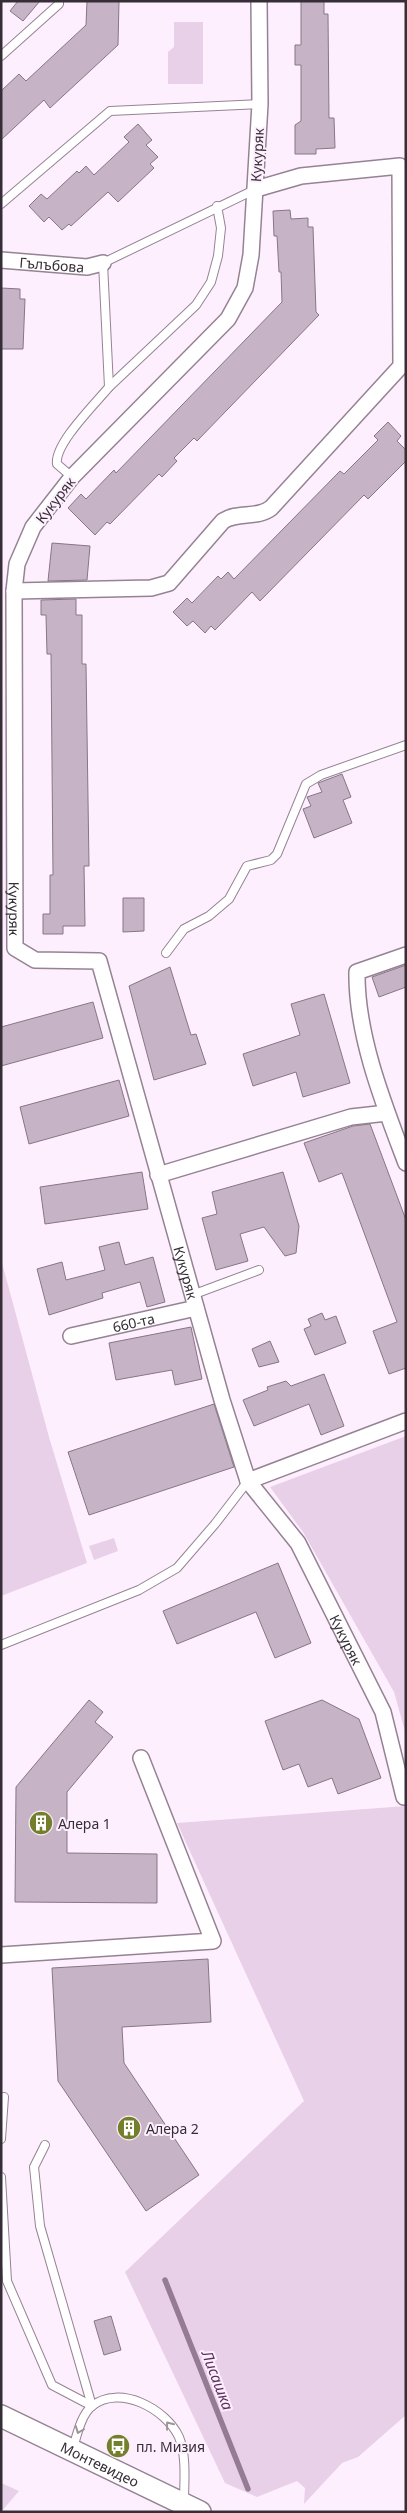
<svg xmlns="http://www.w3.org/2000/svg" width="407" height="2513" viewBox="0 0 407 2513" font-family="'Noto Sans',sans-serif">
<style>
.green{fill:#e9d0e9}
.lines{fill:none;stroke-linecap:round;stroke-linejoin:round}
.stream{stroke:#967b95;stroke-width:5.5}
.building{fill:#c6b3c5;stroke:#887687}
.lane-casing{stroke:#958394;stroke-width:10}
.street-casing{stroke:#958394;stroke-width:18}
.secondary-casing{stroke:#958394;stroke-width:24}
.lane{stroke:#fff;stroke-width:8}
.street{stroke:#fff;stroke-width:15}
.secondary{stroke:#fff;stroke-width:21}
.oneway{stroke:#9a969a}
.labels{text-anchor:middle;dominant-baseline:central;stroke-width:4;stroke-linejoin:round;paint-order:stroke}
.street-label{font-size:14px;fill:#362e36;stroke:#feeffe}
.poi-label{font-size:14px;fill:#362e36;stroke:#feeffe;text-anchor:start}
.water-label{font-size:15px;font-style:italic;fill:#5b2e5c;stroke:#feeffe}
</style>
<rect width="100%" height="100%" fill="#feeffe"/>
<g class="green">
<path d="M174 22H203V84H168V52L174 47Z"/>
<path d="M1 1259 49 1437 87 1563 1 1596Z"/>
<path d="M406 1436V1735L394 1692 303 1532 270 1487Z"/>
<path d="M114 1538 118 1551 94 1560 89 1546Z"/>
<path d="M406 1806V2415L358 2457 342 2463 304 2504 305 2488 297 2481 257 2497 225 2483 125 2272 304 2101 177 1823Z"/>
<path d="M1 2483 19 2491 1 2512Z"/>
</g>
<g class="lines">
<path class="stream" d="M165 2280 248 2489"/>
</g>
<g class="building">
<path d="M18 1H40L23 21 10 11Z"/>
<path d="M87 1H119L118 45 50 108 44 100 1 140V91L19 74 26 81 86 25Z"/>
<path d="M301 1H324V14H328L329 118H334L335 148 316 149V154H295V125L301 121V65H295V45H301Z"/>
<path d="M138 124 152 140 146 145 158 157 150 164 154 168 118 202 108 192 71 226 69 224 62 230 49 217 44 222 29 206 41 194 47 199 77 171 79 173 86 166 94 175 129 142 124 137Z"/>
<path d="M290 210 291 219 308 218V227H313L316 312 319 315 197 441 194 438 174 458 177 461 162 477 159 474 110 524 107 522 95 535 68 508 81 494 86 499 114 470 116 473 282 302 281 272H279L277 236H274L273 211Z"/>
<path d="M1 288 20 289V299H25L23 349H1Z"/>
<path d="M388 422 401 436 397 441 406 450V461L368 499 364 495 260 601 252 592 215 630 211 626 205 633 193 621 187 626 173 612 187 598 192 603 218 576 221 579 228 572 234 579 340 471 344 474 378 440 374 436Z"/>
<path d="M52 543 90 546 87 580 48 581Z"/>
<path d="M76 599V615H82V664H86L89 866H84L85 926H63V934H43V914H50V875H53L51 654H47L46 615H41V600Z"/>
<path d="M342 774 351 797 343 800 352 823 314 838 303 809 311 806 307 797 322 792 318 783Z"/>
<path d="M123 898H144V931L123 932Z"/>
<path d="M406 965V987L379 997 372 977Z"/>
<path d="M170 967 191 1035 196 1034 206 1064 154 1080 129 986Z"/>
<path d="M324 994 350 1083 303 1097 296 1072 253 1086 243 1054 300 1035 291 1004Z"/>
<path d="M93 1002 103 1038 1 1066V1027Z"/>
<path d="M119 1080 129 1116 29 1144 20 1107Z"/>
<path d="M370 1124 406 1220V1368L389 1374 373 1331 397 1322 342 1173 319 1182 304 1143 353 1126Z"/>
<path d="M142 1172 148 1209 45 1224 40 1187Z"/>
<path d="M283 1172 299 1226 296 1253 285 1256 264 1227 240 1234 248 1261 216 1270 202 1218 217 1214 212 1192Z"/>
<path d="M119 1242 125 1265 153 1257 165 1302 147 1307 140 1282 102 1293 103 1298 49 1315 37 1269 62 1262 66 1280 105 1270 99 1247Z"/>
<path d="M322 1313 325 1320 336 1316 346 1343 315 1355 304 1329 311 1326 308 1319Z"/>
<path d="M191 1327 202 1379 175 1385 172 1370 116 1380 109 1343Z"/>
<path d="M270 1341 279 1362 259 1367 252 1349Z"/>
<path d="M324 1374 344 1426 321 1435 309 1404 254 1426 243 1400 268 1390 267 1387 286 1381 291 1386Z"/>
<path d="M214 1404 234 1467 89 1515 68 1452Z"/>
<path d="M278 1563 311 1643 275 1658 256 1612 177 1644 163 1611Z"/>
<path d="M89 1700 103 1712 95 1722 113 1737 67 1792V1853L157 1854V1903L15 1902 16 1787Z"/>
<path d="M322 1700 359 1719 381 1778 338 1794 332 1778 308 1787 299 1764 283 1770 265 1721Z"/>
<path d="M208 1959 211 2022 122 2027 124 2063 199 2175 146 2211 58 2081 52 1968Z"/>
<path d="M111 2316 121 2350 104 2355 94 2321Z"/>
</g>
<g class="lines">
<g class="lane-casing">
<g id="lane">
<path d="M1 56 59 4V1"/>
<path d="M1 204 110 111 260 104"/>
<path d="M109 387 196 305 211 282 218 256 221 228 217 206"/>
<path d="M72 477 57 464C54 444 96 403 109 387L103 263 256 189"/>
<path d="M166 953 184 929 209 916 229 899 247 866 271 860 277 854 306 784 321 775 406 745"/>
<path d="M192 1295 259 1270"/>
<path d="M1 1645 139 1590 177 1568 215 1524 248 1481"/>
<path d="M1 2139 4 2097"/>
<path d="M45 2145 34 2167 40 2226 92 2406"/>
<path d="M1 2177 7 2281 52 2385 92 2406"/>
<path d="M73 2448C77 2435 81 2415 92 2406 120 2384 166 2409 179 2437 187 2457 184 2482 184 2502"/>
</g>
</g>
<g class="street-casing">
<g id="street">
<path id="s1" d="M259 1 260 104 251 255 245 288 228 319 72 477 33 527 17 564 14 591 15 948 35 960 99 961 222 1400 248 1481 298 1543 383 1712 404 1797"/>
<path id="s2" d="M1 260 87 267 103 263"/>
<path d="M14 591 151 588 169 583 223 521C238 511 257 519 271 508L401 366 400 166 301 176 256 189"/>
<path d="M406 955 357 972C356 1035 384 1105 406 1163"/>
<path d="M158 1175 351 1117 387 1113"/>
<path id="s3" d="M71 1336 196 1308"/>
<path d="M248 1481 406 1421"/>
<path d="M1 1955 213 1941 141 1758"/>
</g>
</g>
<g class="secondary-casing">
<g id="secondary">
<path id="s4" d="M1 2416 200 2512"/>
</g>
</g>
<use href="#lane" class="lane"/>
<use href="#street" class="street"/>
<use href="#secondary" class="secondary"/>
</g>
<defs><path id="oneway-chevron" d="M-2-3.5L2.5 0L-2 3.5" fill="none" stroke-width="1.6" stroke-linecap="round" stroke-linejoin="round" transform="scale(1.25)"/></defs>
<g class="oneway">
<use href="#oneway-chevron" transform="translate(169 2425) rotate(-128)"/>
<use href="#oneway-chevron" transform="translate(79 2430) rotate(111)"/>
</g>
<defs>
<g id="building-disc" transform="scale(1.25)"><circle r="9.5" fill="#747f2b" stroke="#feeffe"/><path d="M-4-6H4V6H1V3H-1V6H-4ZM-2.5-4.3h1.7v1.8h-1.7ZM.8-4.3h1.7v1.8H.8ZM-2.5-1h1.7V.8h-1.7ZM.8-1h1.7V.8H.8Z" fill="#fff"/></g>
<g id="bus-disc" transform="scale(1.25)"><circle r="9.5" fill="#747f2b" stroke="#feeffe"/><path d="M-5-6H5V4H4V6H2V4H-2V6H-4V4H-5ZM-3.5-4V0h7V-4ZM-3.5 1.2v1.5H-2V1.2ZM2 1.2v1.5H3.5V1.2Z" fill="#fff"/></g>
</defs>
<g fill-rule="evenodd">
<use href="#building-disc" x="41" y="1823"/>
<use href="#building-disc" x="129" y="2128"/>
<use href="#bus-disc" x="118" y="2446"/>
</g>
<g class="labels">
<g class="street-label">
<text transform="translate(257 155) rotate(-87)">Кукуряк</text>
<text stroke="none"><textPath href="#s2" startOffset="51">Гълъбова</textPath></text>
<text transform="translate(55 500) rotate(-52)">Кукуряк</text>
<text stroke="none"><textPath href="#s1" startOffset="994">Кукуряк</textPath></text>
<text stroke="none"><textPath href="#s1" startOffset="1444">Кукуряк</textPath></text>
<text stroke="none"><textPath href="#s3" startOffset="64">660-та</textPath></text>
<text stroke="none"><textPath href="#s1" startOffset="1849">Кукуряк</textPath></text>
<text stroke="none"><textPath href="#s4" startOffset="110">Монтевидео</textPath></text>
</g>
<g class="poi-label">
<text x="58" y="1823">Алера 1</text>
<text x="146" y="2128">Алера 2</text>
<text x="136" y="2446">пл. Мизия</text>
</g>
<g class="water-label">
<text transform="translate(218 2380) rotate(69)">Лисашка</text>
</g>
</g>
<rect width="407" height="2513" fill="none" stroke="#362e36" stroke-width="5"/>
</svg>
